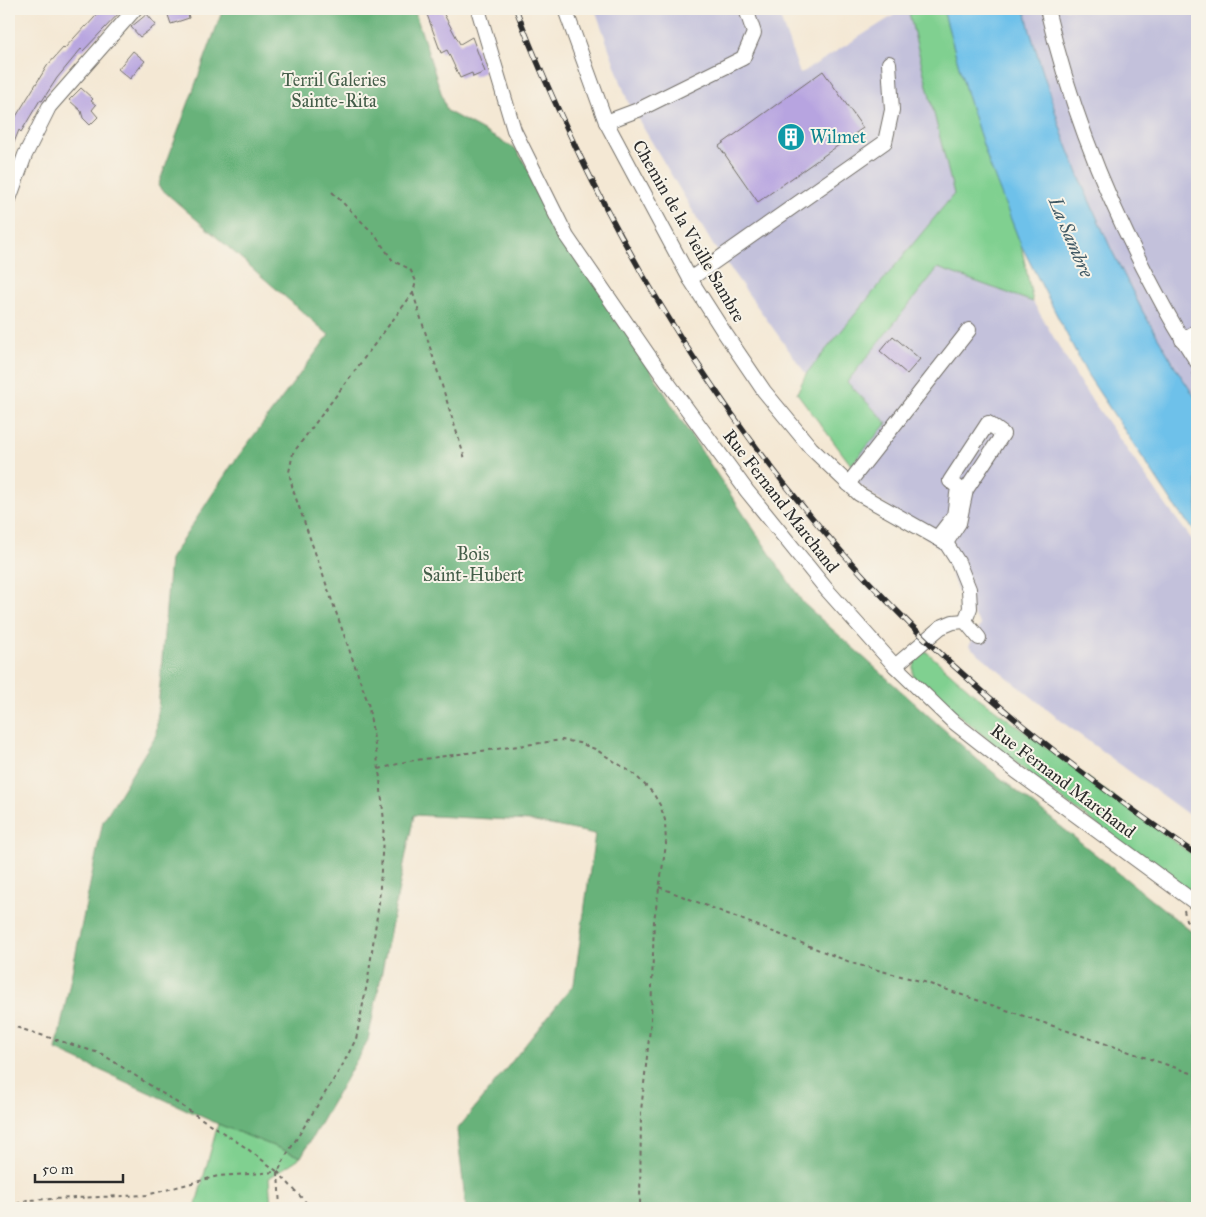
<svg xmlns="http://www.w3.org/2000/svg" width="1206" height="1217" viewBox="0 0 1206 1217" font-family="'IM FELL Great Primer',serif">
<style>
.industrial{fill:#c3c1db}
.green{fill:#80d090;stroke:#567e5e}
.forest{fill:#68b27a;stroke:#4a6e52}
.water{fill:#6ec1ea;stroke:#4c768a}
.building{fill:#b7a4e0}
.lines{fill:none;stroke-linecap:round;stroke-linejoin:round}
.minor-casing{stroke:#716d66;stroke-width:16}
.path{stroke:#716d66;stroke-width:2;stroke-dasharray:4 4;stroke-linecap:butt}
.minor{stroke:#fff;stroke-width:14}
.rail-casing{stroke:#2b2b2b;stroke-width:5.5}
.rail{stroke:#f7f3e8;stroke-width:4;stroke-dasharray:11;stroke-linecap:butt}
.labels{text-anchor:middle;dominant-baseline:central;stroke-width:4;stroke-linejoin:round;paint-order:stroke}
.park-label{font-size:18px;fill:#445d49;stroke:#f7f3e8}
.culture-label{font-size:18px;fill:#0d838f;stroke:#f7f3e8;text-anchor:start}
.street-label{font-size:18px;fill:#2b2b2b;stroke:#f7f3e8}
.water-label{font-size:19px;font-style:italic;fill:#3f5864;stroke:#f7f3e8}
</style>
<rect width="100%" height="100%" fill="#f7f3e8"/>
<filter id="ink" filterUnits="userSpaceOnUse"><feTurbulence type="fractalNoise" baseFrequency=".02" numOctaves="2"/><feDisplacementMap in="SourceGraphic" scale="10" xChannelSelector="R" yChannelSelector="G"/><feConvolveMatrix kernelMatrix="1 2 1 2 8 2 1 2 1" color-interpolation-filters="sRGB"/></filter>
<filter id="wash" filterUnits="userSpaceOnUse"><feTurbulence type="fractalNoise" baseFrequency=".0096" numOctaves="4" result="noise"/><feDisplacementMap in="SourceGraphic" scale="20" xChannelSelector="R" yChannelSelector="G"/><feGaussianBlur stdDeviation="1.12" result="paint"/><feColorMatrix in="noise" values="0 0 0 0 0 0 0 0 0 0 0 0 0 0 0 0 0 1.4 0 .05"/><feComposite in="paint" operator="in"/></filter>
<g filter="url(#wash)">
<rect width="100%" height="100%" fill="#f4e8d4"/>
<g class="industrial">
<path d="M595 9H777L800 74 904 9H908L954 194 806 374 713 245 628 102Z"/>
<path d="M1025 9H1197V400L1179 373 1143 312 1112 251 1085 191 1062 133 1030 31Z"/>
<path d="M938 268 1033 302 1082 386 1168 508 1197 546V821L1065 724 969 646 981 625 958 592 942 550 845 473 887 423 847 382Z"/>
</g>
<g class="green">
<path d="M908 9H943L967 95 989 162 1021 245 1033 302 938 268 847 382 887 423 851 465 797 393 806 374 954 194Z"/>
<path d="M921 647 979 698 1197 858V898L1044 786 913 677V666Z"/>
<path d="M218 1124 301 1157 269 1178 271 1208H195Z"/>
</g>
<path class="forest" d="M223 9H414L447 111 516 149 686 428 803 603 978 760 1197 936V1208H466L457 1130 574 984 595 834 530 821 414 815 368 1040 301 1157 218 1124 56 1050 103 821 156 735 170 559 231 466 329 335 158 186Z"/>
<path class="water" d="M943 9H1025L1030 31 1062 133 1085 191 1112 251 1143 312 1179 373 1197 400V533L1180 514 1087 374 1021 245 989 163 967 95Z"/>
<g id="blocks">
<g class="building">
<path d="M102 9H123L83 51 81 49 57 78 42 101 40 100 21 132 19 130 9 155V128L47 66 63 48 64 49 85 26 86 27Z"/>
<path d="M166 9H187L189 18 171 24Z"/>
<path d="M425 9H441L460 44 472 37 485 72 473 77 472 73 460 78 447 50 441 53Z"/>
<path d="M147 14 156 25 140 37 131 27Z"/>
<path d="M133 51 145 61 130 79 118 69Z"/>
<path d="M823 71 863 128 758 202 719 146Z"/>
<path d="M81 88 93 99 91 101 96 105 92 110 98 117 90 125 83 118 81 111 69 100Z"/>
<path d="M893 336 920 359 907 374 880 351Z"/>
</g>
</g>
</g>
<g filter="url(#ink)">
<use href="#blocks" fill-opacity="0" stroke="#716d66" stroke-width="1"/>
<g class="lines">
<g class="minor-casing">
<g id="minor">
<path d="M478 9 514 130 567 237 660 372 747 491 827 590 895 666 951 720 1016 771 1197 904"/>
<path d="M565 9 606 122 690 279 722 329 764 391 811 448 859 494 946 543 958 562 969 589 970 608 965 621"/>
<path d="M1047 9C1070 107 1107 201 1155 290 1168 315 1182 339 1197 362"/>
<path d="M606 122 638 110 743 58 754 33 747 12"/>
<path d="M9 199 25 155 49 107 135 9"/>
<path d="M690 279 885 142 892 110 889 63"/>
<path d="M1182 340 1197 331"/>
<path d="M848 484 969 330"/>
<path d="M937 538 954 516 958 487 950 481 988 423 1003 434 966 490 959 523 946 543"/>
<path d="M965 621 979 638"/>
<path d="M895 666 941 627 953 622 965 621"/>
</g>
</g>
<g class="path">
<path d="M332 192 375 235 393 261 410 269 416 281 413 293 293 453 289 472 293 490 368 703 379 769"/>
<path d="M413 293 465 459"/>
<path d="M1192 373 1197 382"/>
<path d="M659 887 855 964 924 982 1197 1075"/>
<path d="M1184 910 1186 920 1197 930"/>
<path d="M9 1025 102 1054 245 1147 278 1172 287 1154 342 1066 356 1039 368 979 379 902 384 822 379 769 409 761 562 740 579 743 595 749 634 774 653 793 660 805 665 820 666 845 654 920 651 1020 641 1111 640 1208"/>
<path d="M278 1172 280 1208"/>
<path d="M9 1207 27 1200 147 1195 218 1176 278 1172 311 1208"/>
</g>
<use href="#minor" class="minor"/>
<g class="rail-casing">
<path id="rail" d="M516 9C535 59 557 108 580 156 661 323 763 474 892 606 983 700 1089 781 1197 855"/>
</g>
<use href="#rail" class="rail"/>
</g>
</g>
<defs>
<g id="building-disc" transform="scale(1.4375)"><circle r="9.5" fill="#0f9aa8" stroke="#f7f3e8"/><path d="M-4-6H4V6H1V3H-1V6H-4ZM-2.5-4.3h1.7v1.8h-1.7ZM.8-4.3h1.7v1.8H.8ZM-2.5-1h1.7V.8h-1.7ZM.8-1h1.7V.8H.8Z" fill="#fff"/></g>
</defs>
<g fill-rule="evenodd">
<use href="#building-disc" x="791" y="137"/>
</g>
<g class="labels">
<g class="park-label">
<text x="334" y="80">Terril Galeries<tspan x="334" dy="21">Sainte-Rita</tspan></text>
<text x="473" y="554">Bois<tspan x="473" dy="21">Saint-Hubert</tspan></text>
</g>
<g class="culture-label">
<text x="810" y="137">Wilmet</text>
</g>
<g class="street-label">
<text transform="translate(689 231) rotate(60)">Chemin de la Vieille Sambre</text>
<text transform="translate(781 501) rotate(52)">Rue Fernand Marchand</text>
<text transform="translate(1063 781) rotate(37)">Rue Fernand Marchand</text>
</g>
<g class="water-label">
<text transform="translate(1071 237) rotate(67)">La Sambre</text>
</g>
</g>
<rect width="1206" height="1217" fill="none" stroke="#f7f3e8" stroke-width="30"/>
<path d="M35 1174v8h88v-8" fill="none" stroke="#2b2b2b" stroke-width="2.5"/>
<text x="42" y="1174" font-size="15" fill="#2b2b2b" stroke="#f7f3e8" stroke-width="4" paint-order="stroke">50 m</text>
</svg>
